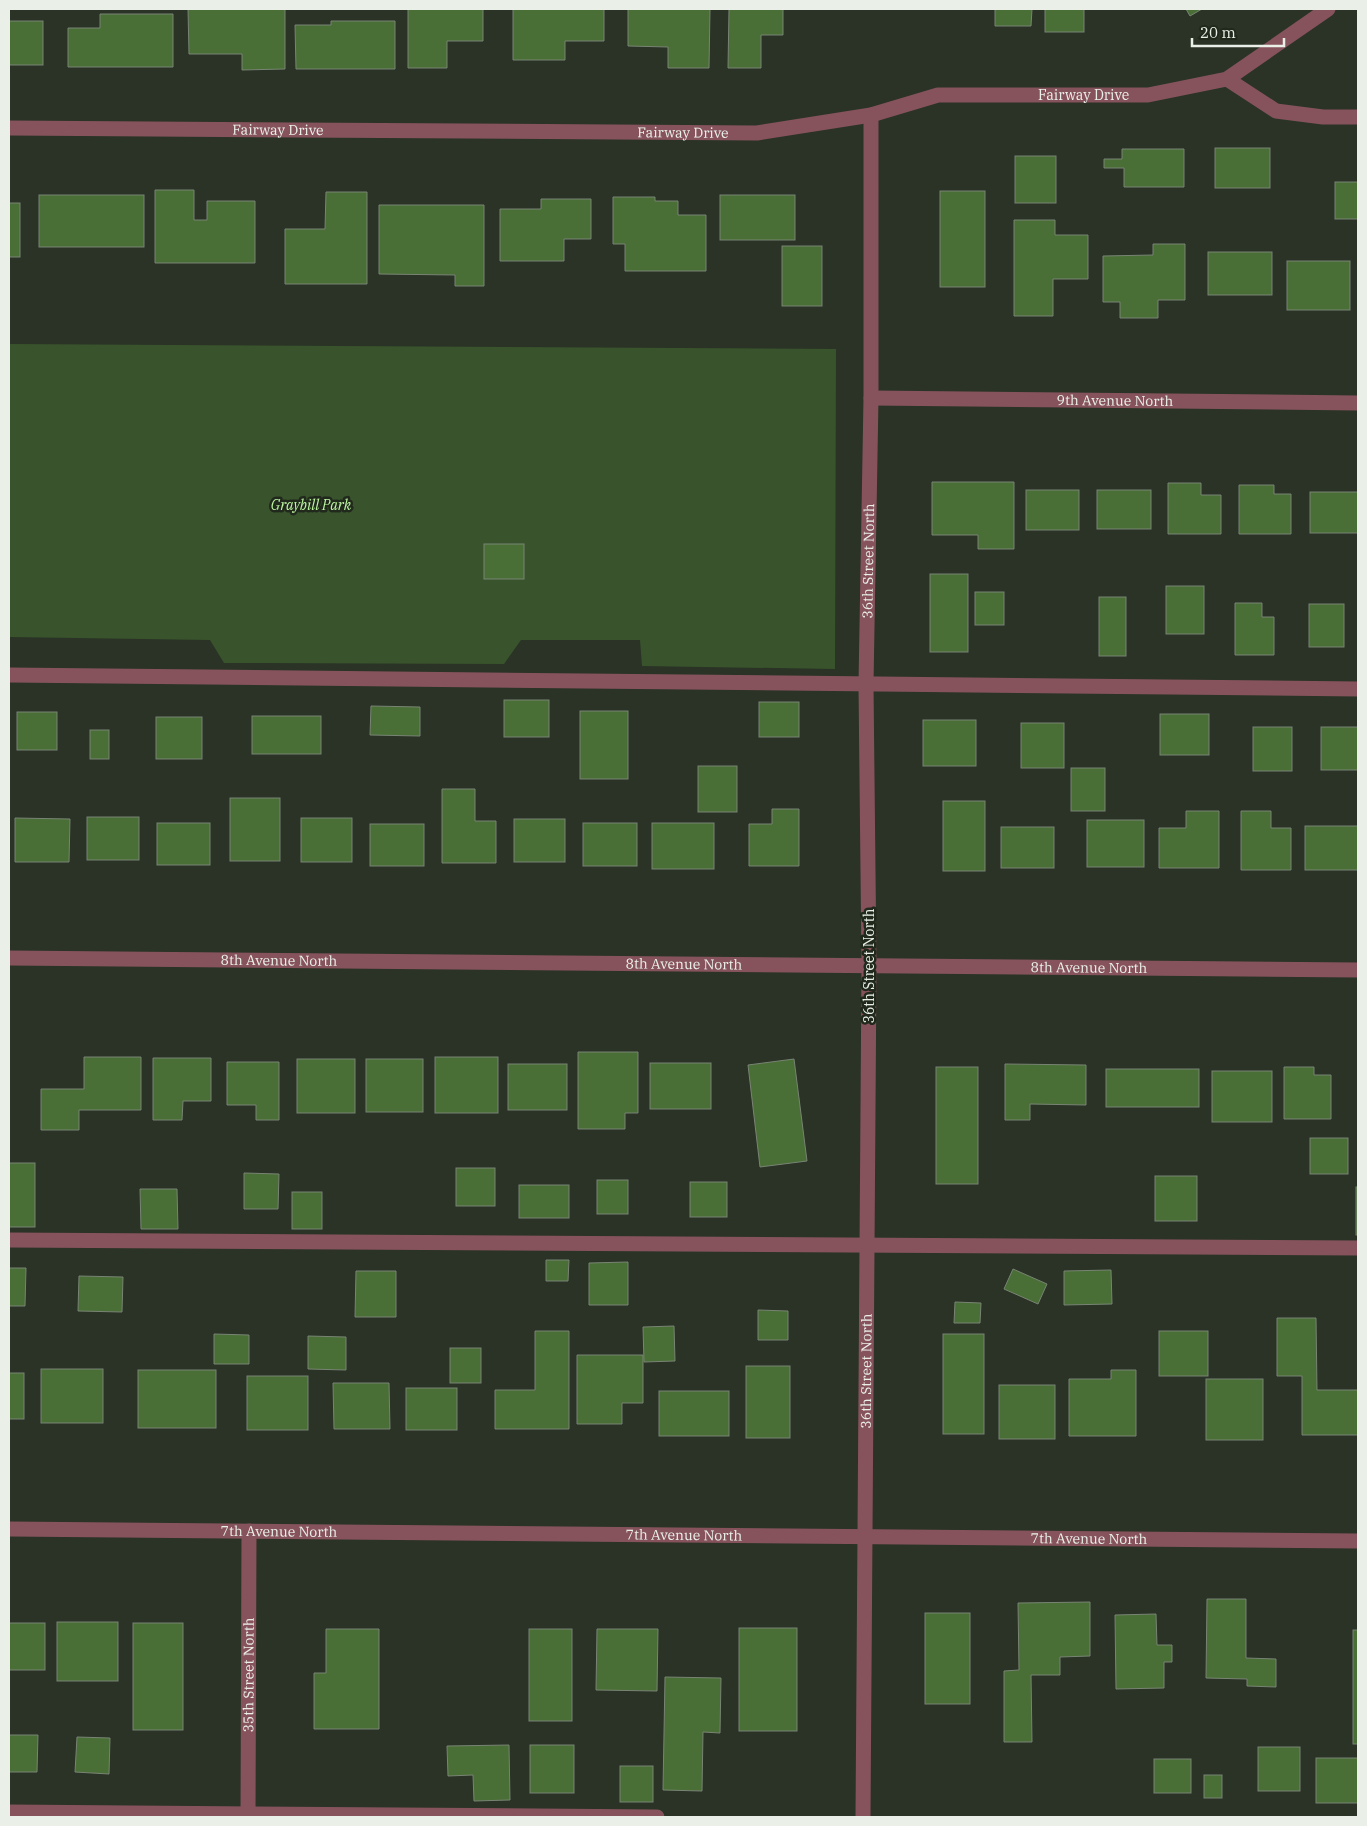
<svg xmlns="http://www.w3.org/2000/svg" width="1367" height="1826" viewBox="0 0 1367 1826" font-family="'IBM Plex Serif',serif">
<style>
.park{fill:#39542c}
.building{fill:#4a6f36;stroke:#798474}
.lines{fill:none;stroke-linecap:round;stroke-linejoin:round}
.minor{stroke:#86535d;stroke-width:15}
.labels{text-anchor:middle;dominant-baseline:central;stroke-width:5;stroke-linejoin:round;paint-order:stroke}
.street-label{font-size:14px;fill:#eaf0e8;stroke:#20291c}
.park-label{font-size:14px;font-style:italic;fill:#bef6a2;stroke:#20291c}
</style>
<rect width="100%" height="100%" fill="#2a3326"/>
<path class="park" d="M9 344 836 349 835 669 642 666 640 640H521L504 664 224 663 210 640 9 637Z"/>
<g class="building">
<path d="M188 9H285V69L242 70V54H189Z"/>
<path d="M408 9H483V41H447V68H408Z"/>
<path d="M513 9H604V41H565V60H513Z"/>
<path d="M628 9H710L709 68H668V47L628 46Z"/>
<path d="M729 9H783V35H761V68H728Z"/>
<path d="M995 9H1032L1031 26H995Z"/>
<rect x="1045" y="9" width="39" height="23"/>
<path d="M1186 9H1202L1190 16Z"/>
<path d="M100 14H173V67H68V28H100Z"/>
<rect x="9" y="21" width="34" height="44"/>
<path d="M331 21H395V69H296L295 25H331Z"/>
<rect x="1215" y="148" width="55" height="40"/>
<path d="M1122 149H1184V187H1124V168H1104V159H1122Z"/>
<rect x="1015" y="156" width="41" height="47"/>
<rect x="1335" y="182" width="23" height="37"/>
<path d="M155 190H194V220H207V201H255V263H155Z"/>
<rect x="940" y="191" width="45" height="96"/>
<path d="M326 192H367V284H285V229H325Z"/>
<rect x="39" y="195" width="105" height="52"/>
<rect x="720" y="195" width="75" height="45"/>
<path d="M613 197H655V201H678V215H706V271H625V244H613Z"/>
<path d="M541 199H591V239H564V261H500V209H541Z"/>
<rect x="9" y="203" width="11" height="54"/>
<path d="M379 205H484V286H455V275L379 274Z"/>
<path d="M1014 220H1055V235H1088V279H1053V316H1014Z"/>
<path d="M1153 244H1185V300H1158V318H1120V302H1103V256L1153 255Z"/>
<rect x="782" y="246" width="40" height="60"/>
<rect x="1208" y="252" width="64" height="43"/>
<rect x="1287" y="261" width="63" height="49"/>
<path d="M932 482H1014V549H978V535H932Z"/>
<path d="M1168 483H1201V495H1221V534H1168Z"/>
<path d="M1239 485H1274V494H1291V534H1239Z"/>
<rect x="1026" y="490" width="53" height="40"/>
<rect x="1097" y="490" width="54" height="39"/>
<rect x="1310" y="492" width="48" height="41"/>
<rect x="484" y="544" width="40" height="35"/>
<rect x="930" y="574" width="38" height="78"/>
<rect x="1166" y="586" width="38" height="48"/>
<rect x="975" y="592" width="29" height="33"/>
<rect x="1099" y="597" width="27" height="59"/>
<path d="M1235 603H1262V617H1274V655H1235Z"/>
<rect x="1309" y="604" width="35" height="43"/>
<rect x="504" y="700" width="45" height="37"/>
<rect x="759" y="702" width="40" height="35"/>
<path d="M371 706 420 707V736L370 735Z"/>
<rect x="580" y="711" width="48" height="68"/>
<rect x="17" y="712" width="40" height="38"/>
<rect x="1160" y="714" width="49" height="41"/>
<rect x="252" y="716" width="69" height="38"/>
<rect x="156" y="717" width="46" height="42"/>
<rect x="923" y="720" width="53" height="46"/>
<rect x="1021" y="723" width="43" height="45"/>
<rect x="1253" y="727" width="39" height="44"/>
<rect x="1321" y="727" width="37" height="43"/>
<rect x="90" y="730" width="19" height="29"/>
<rect x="698" y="766" width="39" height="46"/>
<rect x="1071" y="768" width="34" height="43"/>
<path d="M442 789H475V821H496V863H442Z"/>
<rect x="230" y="798" width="50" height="63"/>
<rect x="943" y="801" width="42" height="70"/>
<path d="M772 809H799V866H749V824H772Z"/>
<path d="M1186 811H1219V868H1159V828H1186Z"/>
<path d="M1241 811H1271V828H1291V870H1241Z"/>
<rect x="87" y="817" width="52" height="43"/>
<path d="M15 818 70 819 69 862H15Z"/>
<rect x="301" y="818" width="51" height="44"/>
<rect x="514" y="819" width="51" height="43"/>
<rect x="1087" y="820" width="57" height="47"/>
<rect x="157" y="823" width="53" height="42"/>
<rect x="583" y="823" width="54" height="43"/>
<rect x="652" y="823" width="62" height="46"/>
<rect x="370" y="824" width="54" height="42"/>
<rect x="1305" y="826" width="53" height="44"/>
<rect x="1001" y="827" width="53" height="41"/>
<path d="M578 1052H638V1113H625V1129H578Z"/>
<path d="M84 1057H141V1110H79V1130H41V1089H84Z"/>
<rect x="435" y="1057" width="63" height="56"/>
<path d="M153 1058H211V1101H183L182 1120H153Z"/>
<rect x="297" y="1059" width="58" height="54"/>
<rect x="366" y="1059" width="57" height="53"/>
<path d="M794 1059 807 1161 760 1167 748 1065Z"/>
<path d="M227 1062H279V1120H256V1105H227Z"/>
<rect x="650" y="1063" width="61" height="46"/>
<rect x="508" y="1064" width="59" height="46"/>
<path d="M1005 1064 1086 1065V1105L1030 1104V1120H1005Z"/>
<rect x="936" y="1067" width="42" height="117"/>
<path d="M1284 1067H1314V1075H1331V1119H1284Z"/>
<rect x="1106" y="1069" width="93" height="38"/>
<rect x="1212" y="1071" width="60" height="51"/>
<rect x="1310" y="1138" width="38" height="36"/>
<rect x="9" y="1163" width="26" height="64"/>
<rect x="456" y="1168" width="39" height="38"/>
<path d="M244 1173 279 1174 278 1209H244Z"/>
<rect x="1155" y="1176" width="42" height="45"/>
<rect x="597" y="1180" width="31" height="34"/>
<rect x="690" y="1182" width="37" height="35"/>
<rect x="519" y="1185" width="50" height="33"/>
<rect x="1356" y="1187" width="2" height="48"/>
<path d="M140 1189H177L178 1229H141Z"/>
<rect x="292" y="1192" width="30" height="37"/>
<path d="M546 1260H569L568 1281H546Z"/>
<path d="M628 1262V1305H589V1263Z"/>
<path d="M9 1268H26L25 1306H9Z"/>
<path d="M1013 1269 1047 1284 1038 1304 1004 1289Z"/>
<path d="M1111 1270 1112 1304 1064 1305V1271Z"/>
<path d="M356 1271H396V1317H355Z"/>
<path d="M79 1276 123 1277 122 1312 78 1311Z"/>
<path d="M955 1302 981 1303 980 1323H954Z"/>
<path d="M758 1310 788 1311V1340H758Z"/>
<path d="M1277 1318H1316L1317 1390H1358V1435H1302V1376H1277Z"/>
<path d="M674 1326 675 1361 644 1362 643 1327Z"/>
<path d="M535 1331H569V1429H495V1390H535Z"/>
<rect x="1159" y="1331" width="49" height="45"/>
<path d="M214 1334 249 1335V1364H214Z"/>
<rect x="943" y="1334" width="41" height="100"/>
<path d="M308 1336 346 1337V1370L308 1369Z"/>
<rect x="450" y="1348" width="31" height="35"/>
<path d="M577 1355H643V1403H622V1424H577Z"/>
<rect x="746" y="1366" width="44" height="72"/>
<rect x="41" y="1369" width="62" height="54"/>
<rect x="138" y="1370" width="78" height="58"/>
<path d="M1111 1370H1136V1436H1069V1379H1111Z"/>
<rect x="9" y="1373" width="15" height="46"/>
<rect x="247" y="1376" width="61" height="54"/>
<rect x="1206" y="1379" width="57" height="61"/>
<path d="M333 1383H389L390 1429H334Z"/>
<rect x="999" y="1385" width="56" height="54"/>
<rect x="406" y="1388" width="51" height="42"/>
<rect x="659" y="1391" width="70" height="45"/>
<path d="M1207 1599H1246V1658L1276 1659V1687L1247 1686V1679L1206 1678Z"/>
<path d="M1090 1602V1656L1060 1657V1675H1031L1032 1742H1004V1671L1019 1670 1018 1603Z"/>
<rect x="925" y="1613" width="45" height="91"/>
<path d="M1156 1614 1157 1645H1172V1662H1164V1688L1116 1689 1115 1615Z"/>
<rect x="57" y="1622" width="61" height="59"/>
<rect x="9" y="1623" width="36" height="47"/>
<rect x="133" y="1623" width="50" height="107"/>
<rect x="739" y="1628" width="58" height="103"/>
<path d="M326 1629H379V1729H314V1673H326Z"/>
<rect x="529" y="1629" width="43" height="92"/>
<path d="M597 1629H658L657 1691 596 1690Z"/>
<rect x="1353" y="1630" width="5" height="114"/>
<path d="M665 1677 721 1678 720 1733 703 1732 702 1791 663 1790Z"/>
<path d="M9 1735H38L37 1772H9Z"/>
<path d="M77 1737 110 1738 109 1774 75 1772Z"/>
<path d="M509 1745 510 1800 474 1801 473 1775 448 1776 447 1746Z"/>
<rect x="530" y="1745" width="44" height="48"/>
<rect x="1258" y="1747" width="42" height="44"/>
<rect x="1316" y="1758" width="42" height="45"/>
<rect x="1154" y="1759" width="37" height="34"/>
<rect x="620" y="1766" width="33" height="36"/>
<rect x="1204" y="1775" width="18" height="23"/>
</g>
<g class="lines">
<g class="minor">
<path d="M1227 79 1276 111 1323 117H1358"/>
<path id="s1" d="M9 128 757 133 871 115 938 95H1148L1227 79 1328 9"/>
<path id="s2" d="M871 398 1358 403"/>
<path d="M9 675 1358 689"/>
<path id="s3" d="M9 958 1358 970"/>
<path d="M9 1240 1358 1248"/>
<path id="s4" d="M9 1529 1358 1541"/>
<path d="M9 1812 657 1817"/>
<path id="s5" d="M248 1817 249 1531"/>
<path id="s6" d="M863 1817 869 965 866 684 871 398V115"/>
</g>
</g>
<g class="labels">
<g class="street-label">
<text stroke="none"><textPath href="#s1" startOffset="1079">Fairway Drive</textPath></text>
<text stroke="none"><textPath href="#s1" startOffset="269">Fairway Drive</textPath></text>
<text stroke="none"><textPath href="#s1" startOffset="674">Fairway Drive</textPath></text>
<text stroke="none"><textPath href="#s2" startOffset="244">9th Avenue North</textPath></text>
<text stroke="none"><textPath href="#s6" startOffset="1256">36th Street North</textPath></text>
<text stroke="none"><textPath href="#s3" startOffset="270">8th Avenue North</textPath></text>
<text stroke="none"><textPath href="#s3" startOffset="675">8th Avenue North</textPath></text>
<text transform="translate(869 966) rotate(-90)">36th Street North</text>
<text stroke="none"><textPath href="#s3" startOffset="1080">8th Avenue North</textPath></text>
<text stroke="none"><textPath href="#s6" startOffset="446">36th Street North</textPath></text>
<text stroke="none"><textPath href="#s4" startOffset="270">7th Avenue North</textPath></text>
<text stroke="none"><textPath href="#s4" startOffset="675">7th Avenue North</textPath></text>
<text stroke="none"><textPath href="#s4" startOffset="1080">7th Avenue North</textPath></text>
<text stroke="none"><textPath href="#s5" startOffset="142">35th Street North</textPath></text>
</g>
<g class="park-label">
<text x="311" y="505">Graybill Park</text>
</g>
</g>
<rect width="1367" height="1826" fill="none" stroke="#eaf0e8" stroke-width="20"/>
<path d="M1192 38v8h92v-8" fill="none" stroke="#eaf0e8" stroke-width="2.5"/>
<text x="1200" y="38" font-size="15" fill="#eaf0e8" stroke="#20291c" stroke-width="4" paint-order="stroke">20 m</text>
</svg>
